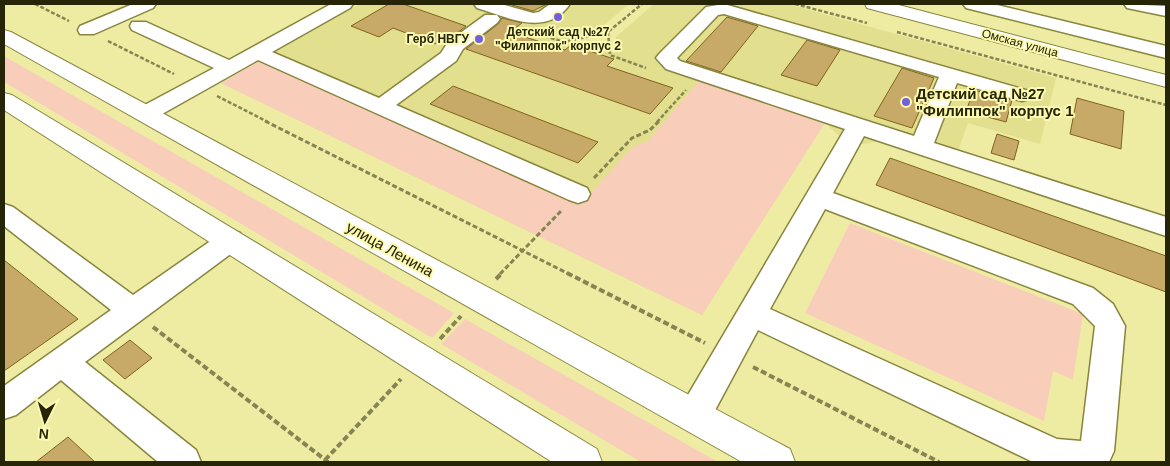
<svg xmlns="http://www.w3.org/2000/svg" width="1170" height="466" viewBox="0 0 1170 466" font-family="Arial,sans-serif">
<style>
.built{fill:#e2df8e}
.green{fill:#f8ceba}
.building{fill:#c7aa67;stroke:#80641e}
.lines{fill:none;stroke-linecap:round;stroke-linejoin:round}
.minor-casing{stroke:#88853e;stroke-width:3}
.major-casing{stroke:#88853e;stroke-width:2}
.path-far2{stroke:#868452;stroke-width:2.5;stroke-dasharray:4 2;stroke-linecap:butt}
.path-far1{stroke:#868452;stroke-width:3;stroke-dasharray:5 2.5;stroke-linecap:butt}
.path{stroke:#868452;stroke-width:4;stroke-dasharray:6 3;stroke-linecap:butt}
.minor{fill:#fff;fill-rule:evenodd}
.major{fill:#fff;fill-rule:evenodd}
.poi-dot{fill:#7460db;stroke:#fcf9b0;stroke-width:2}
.labels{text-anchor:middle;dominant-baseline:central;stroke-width:4;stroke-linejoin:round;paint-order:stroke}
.far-poi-label{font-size:12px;font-weight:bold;fill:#262507;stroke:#fcf9b0}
.far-street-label{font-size:12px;fill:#262507;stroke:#fcf9b0}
.poi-label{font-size:15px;font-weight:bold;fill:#262507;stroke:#fcf9b0;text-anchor:start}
.street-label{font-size:15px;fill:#262507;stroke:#fcf9b0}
</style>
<rect width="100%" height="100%" fill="#eeeca3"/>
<path class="built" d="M359 4H629L598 30 568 38 615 53 616 37 654 4H787L1056 78 1040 144 968 123 953 165 882 141 863 144 839 136 825 123 702 315 221 83Z"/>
<g class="green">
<path d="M4 56 454 313 432 338 4 82Z"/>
<path d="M262 60 583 202 632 147 648 141 699 81 825 123 702 315 221 83Z"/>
<path d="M850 223 1083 314 1073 380 1053 371 1044 421 805 313Z"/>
<path d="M465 319 718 462H641L441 344Z"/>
</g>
<g class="building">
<path d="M389 4H403L466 26 446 42 441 40 435 44 393 28 379 37 351 26Z"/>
<path d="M514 4H547L533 11 512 5Z"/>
<path d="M727 17 758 26 721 72 686 61Z"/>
<path d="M502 18 522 23 510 32 565 50 571 45 614 59 607 66 673 88 650 114 466 49 498 24Z"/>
<path d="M807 40 840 50 817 86 781 75Z"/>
<path d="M902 68 934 78 912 128 874 116Z"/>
<path d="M453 86 515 110 598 142 578 163 430 104Z"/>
<path d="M974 90 1012 100 1006 122 966 111Z"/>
<path d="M1077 98 1124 111 1121 149 1070 134Z"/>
<path d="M997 134 1019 141 1014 160 991 153Z"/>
<path d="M890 158 1166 256V292L876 185Z"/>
<path d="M4 260 78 319 4 371Z"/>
<path d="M130 340 152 358 125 379 103 360Z"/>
<path d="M68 437 95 462H36Z"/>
</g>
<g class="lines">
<g class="minor-casing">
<g id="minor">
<path d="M133 4H156L153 8 94 34H80L78 30 80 26Z"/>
<path d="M331 4H353L350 8 272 52 379 98 441 53 448 42 485 15H497L500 19 497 23 463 49 456 61 396 105 587 188 590 194 587 200 578 203 569 200 258 60 155 118 147 120 139 118 136 113 139 108 214 68 132 30 130 26 132 22H146L229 60Z"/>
<path d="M474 4H501L533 13 539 12 550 4H570C547 38 507 17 477 8Z"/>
<path d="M724 4 1029 91 1033 95 1029 99 1022 101 957 83 934 143 1166 217V236L864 136 833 193 1093 288 1113 304 1125 326 1114 451 1109 462H1033L758 330 706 427 694 431 682 427 677 416 682 405 845 129 666 69 656 58 659 54 706 7ZM724 14 939 77 914 136 680 61 677 58 718 15ZM825 209 1073 304 1095 326 1081 441 1057 439 770 309Z"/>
<path d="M963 4H993L1166 46V58L966 8Z"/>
<path d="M1124 4 1166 6V16L1127 8Z"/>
<path d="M4 204 13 207 133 295 222 233 231 230 240 233 244 240 240 247 85 362 196 450 201 462H158L61 380 16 415 4 419V386L111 310 4 226Z"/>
</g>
</g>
<g class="major-casing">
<g id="major">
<path d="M865 4H895L1166 75V87L867 8Z"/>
<path d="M4 30 11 32 790 449 795 462H742L4 44Z"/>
<path d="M4 93 12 95 597 449 602 462H552L4 110Z"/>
</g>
</g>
<g class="path-far2">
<path d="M35 4 69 21"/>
<path d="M795 4 867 23"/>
<path d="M608 32 610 55 646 68"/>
<path d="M897 32 1166 105"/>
<path d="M545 36 564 42 608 32 642 4"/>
<path d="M108 41 174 74"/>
<path d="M217 96 268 122"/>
<path d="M657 122 686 90"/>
</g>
<g class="path-far1">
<path d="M265 121 569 274"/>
<path d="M594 178 632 138 650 130 659 121"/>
<path d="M500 274 561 211"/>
</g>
<g class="path">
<path d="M567 273 705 343"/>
<path d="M496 279 502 273"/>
<path d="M153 327 328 462"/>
<path d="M440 339 461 316"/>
<path d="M753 367 939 462"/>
<path d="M325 460 401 379"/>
</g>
<use href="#minor" class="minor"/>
<use href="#major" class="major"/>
</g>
<g class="poi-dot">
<circle cx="558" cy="17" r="5"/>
<circle cx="479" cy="39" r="5"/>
<circle cx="906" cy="102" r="5"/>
</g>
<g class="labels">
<g class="far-poi-label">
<text x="558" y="32">Детский сад №27<tspan x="558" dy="14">"Филиппок" корпус 2</tspan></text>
<text x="469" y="39" text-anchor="end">Герб НВГУ</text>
</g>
<g class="far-street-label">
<text transform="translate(1020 43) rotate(15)">Омская улица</text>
</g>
<g class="poi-label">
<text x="916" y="93">Детский сад №27<tspan x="916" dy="17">"Филиппок" корпус 1</tspan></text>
</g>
<g class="street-label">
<text transform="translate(390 249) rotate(29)">улица Ленина</text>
</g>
</g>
<rect width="1170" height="466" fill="none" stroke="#262507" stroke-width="10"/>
<g transform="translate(45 421) rotate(185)" stroke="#fcf9b0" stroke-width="4" paint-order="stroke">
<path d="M0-4L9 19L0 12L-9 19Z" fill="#262507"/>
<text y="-8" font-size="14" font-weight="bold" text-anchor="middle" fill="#262507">N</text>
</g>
</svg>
